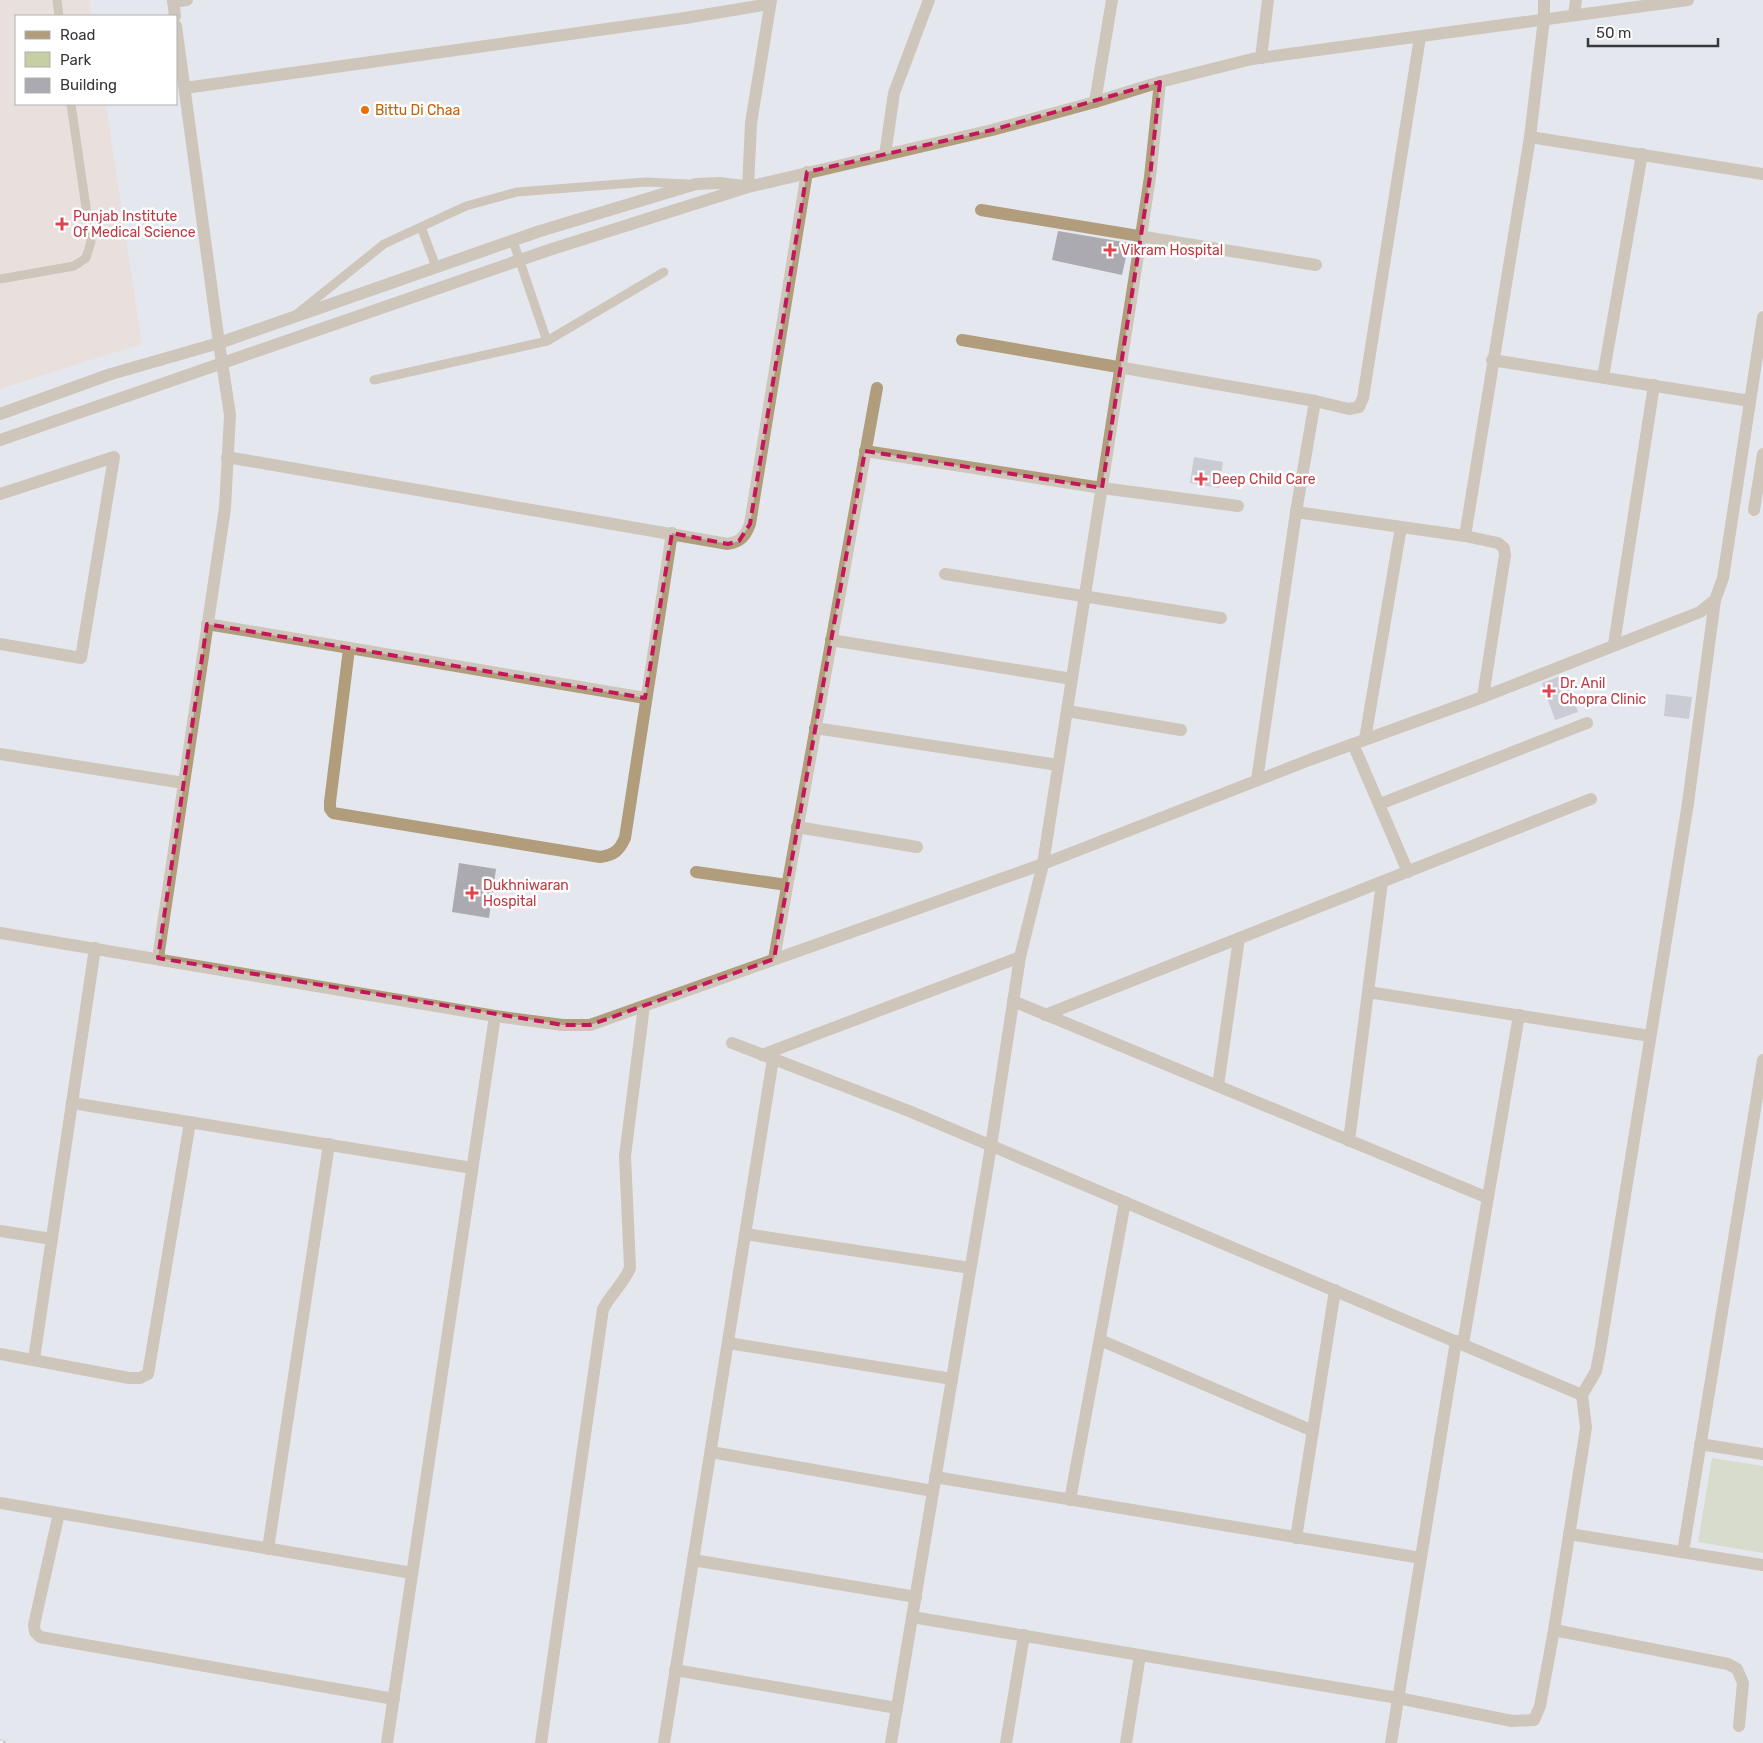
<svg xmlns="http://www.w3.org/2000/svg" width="1763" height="1743" viewBox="0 0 1763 1743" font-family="Rubik,sans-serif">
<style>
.medical{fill:#eed8cb}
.green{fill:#c6cea4}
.building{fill:#abaab1}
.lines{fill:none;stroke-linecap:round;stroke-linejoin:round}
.service{stroke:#b19d7b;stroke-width:9}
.minor{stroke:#b19d7b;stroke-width:12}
.tertiary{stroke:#b19d7b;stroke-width:12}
.rail-casing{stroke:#96979d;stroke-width:5.5}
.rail{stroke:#fff;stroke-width:4;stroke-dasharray:11;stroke-linecap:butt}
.marked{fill:none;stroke:#c2185b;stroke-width:4;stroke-dasharray:10 6;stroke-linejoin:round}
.food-dot{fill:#e8710a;stroke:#fff;stroke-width:2}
.health-dot{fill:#e0444e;stroke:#fff;stroke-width:2}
.labels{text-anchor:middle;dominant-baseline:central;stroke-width:5;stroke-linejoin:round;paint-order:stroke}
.food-label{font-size:14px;fill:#c56008;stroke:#fff;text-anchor:start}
.health-label{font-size:14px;fill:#be3a42;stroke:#fff;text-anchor:start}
</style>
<rect width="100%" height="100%" fill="#e5e7ee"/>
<path class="medical" d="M0 0H90L92 16H16V104H106L142 344 0 389Z"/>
<path class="green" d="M1712 1458 1763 1466V1553L1698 1542Z"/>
<g class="building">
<path d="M1058 231 1129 243 1122 275 1052 260Z"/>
<path d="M1194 457 1223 462 1219 488 1190 483Z"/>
<path d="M1565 674 1578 712 1555 720 1542 683Z"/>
<path d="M1666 694 1692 697 1689 719 1664 716Z"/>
<path d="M459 863 496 869 489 918 452 912Z"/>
</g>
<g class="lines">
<g class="service">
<path d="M57 0 59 16"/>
<path d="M421 227 436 267"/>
<path d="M0 279 74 266 86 258 91 242 71 104"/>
<path d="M298 313 384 244 466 206 517 192 646 182 688 184"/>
<path d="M547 341 664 272"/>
<path d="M374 380 547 341 513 241"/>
</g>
<g class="minor">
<path d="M173 0 175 16"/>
<path d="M173 2 187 0"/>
<path d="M1574 15 1576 0"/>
<path d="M176 26 219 343"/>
<path d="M1261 58 1268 0"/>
<path d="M185 88 685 18 770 4"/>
<path d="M1095 102 1112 0"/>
<path d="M1530 137 1763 174"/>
<path d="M885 155 894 93 929 0"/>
<path d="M748 187 751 123 771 0"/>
<path d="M981 210 1316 265"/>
<path d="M962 340 1315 401 1349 409 1359 407 1363 398 1420 37"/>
<path d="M1492 360 1750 401"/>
<path d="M1603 377 1642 154"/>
<path d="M865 451 1102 488 1238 506"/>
<path d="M227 457 728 544C741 541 745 537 750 524L807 172"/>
<path d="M0 494 114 457 81 658 0 644"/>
<path d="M1296 512 1465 536 1498 543 1504 548 1505 555 1483 697"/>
<path d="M1465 536 1530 137 1544 19V0"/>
<path d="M945 574 1221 618"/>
<path d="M207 624 645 698"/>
<path d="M831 640 1072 679"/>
<path d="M1614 644 1654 385"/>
<path d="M349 649 330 802V809L333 813 600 857C614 855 619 851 625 838L672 533"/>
<path d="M1067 711 1181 730"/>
<path d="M815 728 1058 765"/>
<path d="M1365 739 1401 527"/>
<path d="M1353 744 1408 872"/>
<path d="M0 754 184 783"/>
<path d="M1257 780 1296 512 1315 401"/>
<path d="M1380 804 1587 723"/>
<path d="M797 827 917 847"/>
<path d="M696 872 787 885"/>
<path d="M774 959 877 388"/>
<path d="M1368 992 1650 1036"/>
<path d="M1013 1001 1488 1198"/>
<path d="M1045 1015 1591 799"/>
<path d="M732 1043 909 1111 1582 1395"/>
<path d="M762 1055 1020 957"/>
<path d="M1218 1086 1239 938"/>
<path d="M72 1103 472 1168"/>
<path d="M1349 1141 1382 882"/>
<path d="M0 1231 52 1239"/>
<path d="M745 1234 970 1268"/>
<path d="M1100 1340 1313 1431"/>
<path d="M728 1343 952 1379"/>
<path d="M1463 1344 1519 1015"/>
<path d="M0 1354 129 1378H140L148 1374 190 1122"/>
<path d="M34 1359 95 948"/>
<path d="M1700 1444 1763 1454"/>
<path d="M711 1452 933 1491"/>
<path d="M935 1477 1421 1558"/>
<path d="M1070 1500 1125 1202"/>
<path d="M0 1503 412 1573"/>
<path d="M59 1513 34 1625 35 1632 40 1637 394 1699"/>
<path d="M1569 1534 1763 1565"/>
<path d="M1296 1538 1335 1290"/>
<path d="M268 1549 329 1144"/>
<path d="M1683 1552 1763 1060"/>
<path d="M693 1560 916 1597"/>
<path d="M912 1617 1398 1698 1512 1721 1534 1720 1540 1706 1554 1630 1584 1441 1586 1427 1582 1395 1596 1371 1600 1351 1688 803 1715 600"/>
<path d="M1554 1630 1728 1664 1737 1669 1743 1683 1739 1726"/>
<path d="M675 1670 897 1708"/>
<path d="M387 1743 495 1016"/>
<path d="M541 1743 603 1309C611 1294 624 1283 630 1268L625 1156 644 1006"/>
<path d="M664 1743 773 1059"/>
<path d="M891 1743 991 1146 1020 957 1043 864 1141 236 1150 177 1160 82"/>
<path d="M1006 1743 1024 1635"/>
<path d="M1126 1743 1140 1655"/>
<path d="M1391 1743 1456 1341"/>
</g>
<g class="tertiary">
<path d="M0 414 111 374 219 343 540 231 696 184 720 183 743 186"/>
<path d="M0 440 549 250 748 187 992 130 1095 102 1160 82 1252 59 1688 0"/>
<path d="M1754 510 1763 454"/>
<path d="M0 933 495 1016 563 1025H590L1043 864 1312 759 1483 697 1700 612 1715 600 1723 578 1763 317"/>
<path d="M158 958 225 508 230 415 219 343"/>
</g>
<g class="rail-casing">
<path id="rail" d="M0 1742 3 1743"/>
</g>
<use href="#rail" class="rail"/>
</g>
<path d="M0 0H1763V1743H0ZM1160 82 1150 177 1102 488 865 451 774 959 590 1025H563L158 958 207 624 645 698 672 533 728 544 739 541 750 524 807 172 992 130Z" fill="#e5e7ee" fill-opacity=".55" fill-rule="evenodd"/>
<path class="marked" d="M1160 82 1150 177 1102 488 865 451 774 959 590 1025H563L158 958 207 624 645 698 672 533 728 544 739 541 750 524 807 172 992 130Z"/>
<circle class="food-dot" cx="365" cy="110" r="5"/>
<g class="health-dot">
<path d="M59.5 216.5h5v5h5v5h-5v5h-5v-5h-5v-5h5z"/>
<path d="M1107.5 242.5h5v5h5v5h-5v5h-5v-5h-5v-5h5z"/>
<path d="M1198.5 471.5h5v5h5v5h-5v5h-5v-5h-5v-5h5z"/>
<path d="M1546.5 683.5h5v5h5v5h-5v5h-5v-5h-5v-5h5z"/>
<path d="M469.5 885.5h5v5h5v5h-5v5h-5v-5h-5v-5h5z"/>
</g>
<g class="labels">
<g class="food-label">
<text x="375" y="110">Bittu Di Chaa</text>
</g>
<g class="health-label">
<text x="73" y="216">Punjab Institute<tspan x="73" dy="16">Of Medical Science</tspan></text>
<text x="1121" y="250">Vikram Hospital</text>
<text x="1212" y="479">Deep Child Care</text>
<text x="1560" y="683">Dr. Anil<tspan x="1560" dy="16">Chopra Clinic</tspan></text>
<text x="483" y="885">Dukhniwaran<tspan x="483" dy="16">Hospital</tspan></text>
</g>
</g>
<rect x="15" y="15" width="162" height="90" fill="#ffffff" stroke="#afafb1"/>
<rect x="25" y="31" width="25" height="8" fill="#b19d7b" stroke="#afafb1"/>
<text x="60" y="40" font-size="15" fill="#37383b">Road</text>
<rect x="25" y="52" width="25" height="15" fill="#c6cea4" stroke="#afafb1"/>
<text x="60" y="65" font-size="15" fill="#37383b">Park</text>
<rect x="25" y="78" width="25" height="15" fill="#abaab1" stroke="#afafb1"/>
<text x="60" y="90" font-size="15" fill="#37383b">Building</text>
<path d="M1588 38v8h130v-8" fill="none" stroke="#37383b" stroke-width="2.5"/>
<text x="1596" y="38" font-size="15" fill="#37383b" stroke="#ffffff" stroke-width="4" paint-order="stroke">50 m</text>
</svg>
